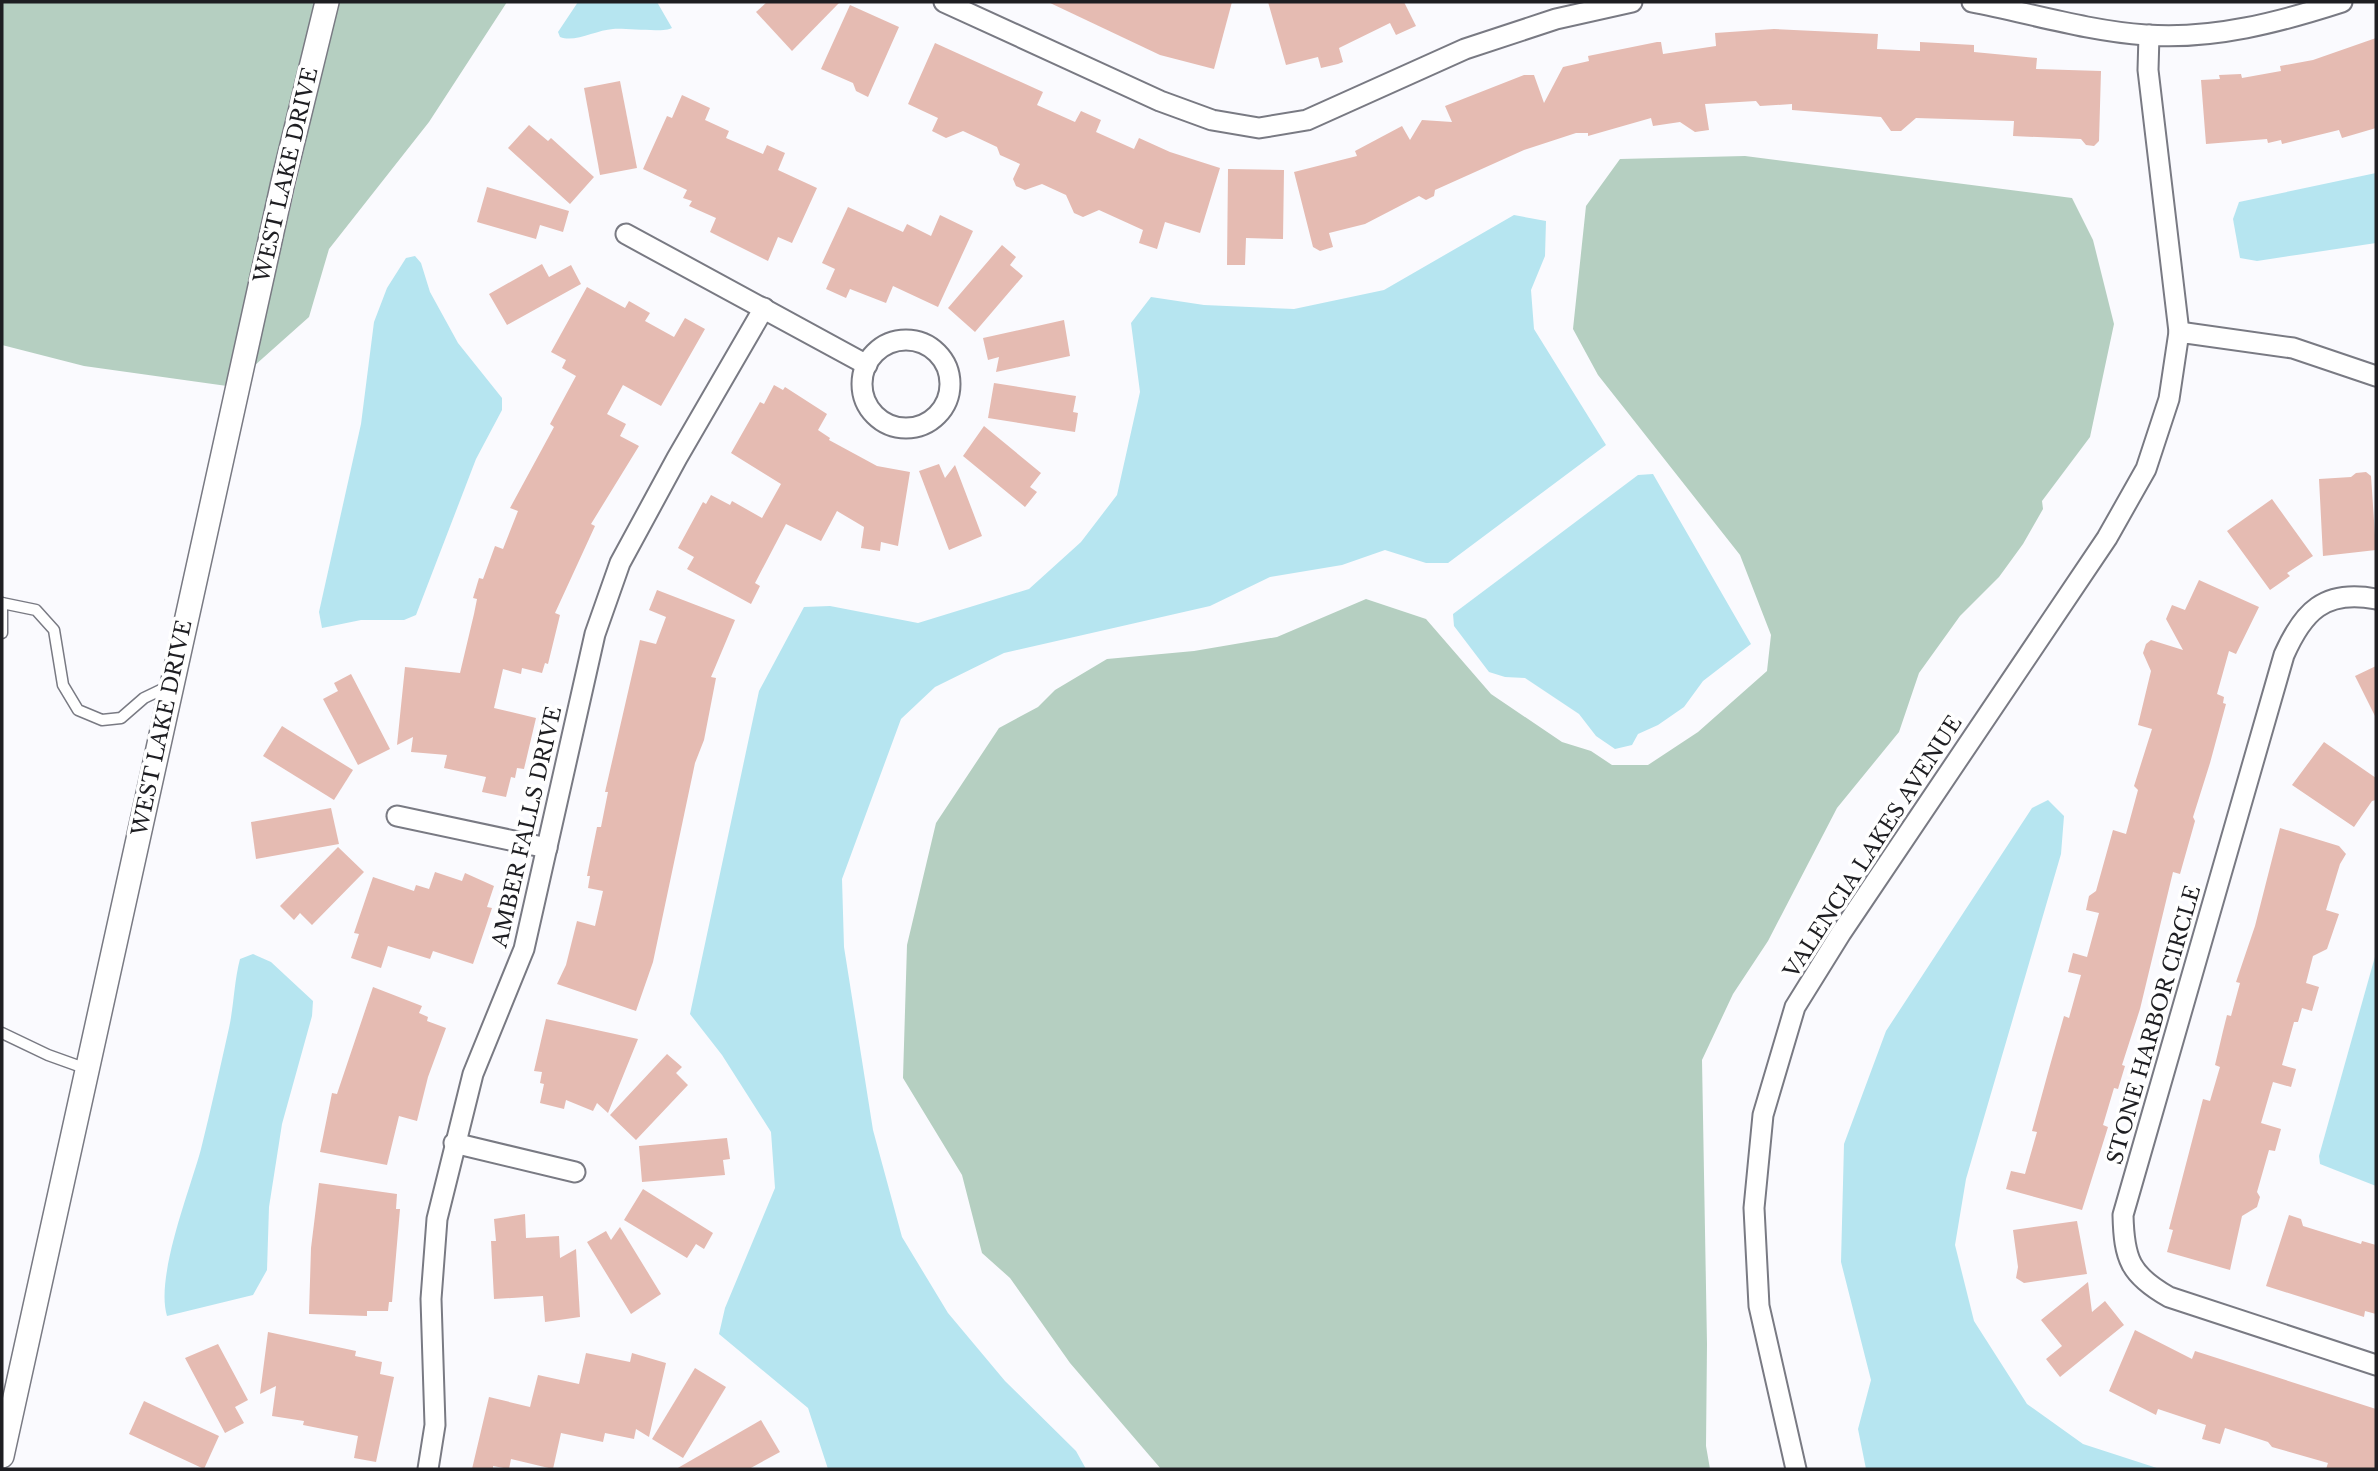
<svg xmlns="http://www.w3.org/2000/svg" width="2378" height="1471" viewBox="0 0 2378 1471" font-family="'Libre Baskerville',serif">
<style>
.green{fill:#b5cfc1}
.water{fill:#b6e5f0}
.building{fill:#e5bbb2}
.lines{fill:none;stroke-linecap:round;stroke-linejoin:round}
.service-casing{stroke:#797a83;stroke-width:13}
.minor-casing{stroke:#797a83;stroke-width:23}
.tertiary-casing{stroke:#797a83;stroke-width:26}
.service{stroke:#fff;stroke-width:10}
.minor{stroke:#fff;stroke-width:19}
.tertiary{stroke:#fff;stroke-width:23}
.labels{text-anchor:middle;dominant-baseline:central;stroke-width:7;stroke-linejoin:round;paint-order:stroke}
.street-label{font-size:21px;fill:#1e1e22;stroke:#fff}
</style>
<rect width="100%" height="100%" fill="#fafafe"/>
<g class="green">
<path d="M2 2H315L227 386 84 366 2 345Z"/>
<path d="M338 2H507L429 122 329 249 309 317 254 366Z"/>
<path d="M1745 156 2072 198 2093 240 2114 324 2090 437 2042 501 2043 509 2023 544 1999 577 1960 616 1919 673 1899 732 1837 808 1768 941 1733 994 1702 1060 1707 1344 1706 1446 1710 1469H1161L1070 1363 1010 1278 982 1253 962 1175 903 1078 907 945 936 823 999 728 1038 707 1055 690 1107 659 1194 651 1277 637 1366 599 1426 619 1491 694 1562 742 1591 751 1612 765H1648L1698 732 1767 671 1771 635 1740 555 1598 375 1573 329 1586 206 1620 159Z"/>
</g>
<g class="water">
<path d="M578 2H657L672 28C664 33 627 28 613 29 596 30 575 43 560 37L558 32Z"/>
<path d="M2376 173V243L2257 261 2240 258 2233 219 2239 202Z"/>
<path d="M1514 215 1546 221 1545 256 1531 290 1534 329 1606 445 1448 563H1426L1385 550 1342 565 1270 577 1210 606 1004 653 935 687 901 719 842 879 844 947 873 1130 902 1237 948 1313 1005 1381 1076 1451 1086 1469H828L808 1408 719 1334 725 1308 775 1188 771 1132 722 1055 690 1014 759 691 804 607 830 606 918 623 1029 589 1081 542 1117 495 1140 392 1131 323 1151 297 1204 305 1294 309 1384 290Z"/>
<path d="M415 256 421 263 430 292 458 343 502 398V410L476 459 416 615 404 620H361L322 628 319 612 361 424 374 322 387 288 406 258Z"/>
<path d="M1653 474 1751 644 1703 681 1684 707 1658 725 1638 734 1632 745 1615 749 1596 736 1579 714 1525 678 1505 677 1489 672 1454 626 1453 614 1638 475Z"/>
<path d="M2048 800 2064 816 2061 854 1966 1179 1955 1245 1974 1321 2027 1404 2083 1444 2160 1469H1866L1858 1429 1871 1380 1841 1262 1844 1144 1886 1031 2032 808Z"/>
<path d="M2376 953V1186L2320 1164 2319 1156Z"/>
<path d="M253 954 271 962 313 1001 312 1016 282 1124 269 1207 267 1270 253 1295 167 1316C155 1277 190 1190 201 1149 211 1109 220 1068 229 1028 234 1005 234 982 240 959Z"/>
</g>
<g class="building">
<path d="M767 2H840L792 51 756 12Z"/>
<path d="M1048 2H1232L1214 69 1160 55Z"/>
<path d="M1268 2H1404L1416 26 1396 35 1390 23 1339 48 1343 62 1338 64 1321 68 1318 57 1286 65Z"/>
<path d="M850 5 899 27 868 97 856 91 853 83 821 69Z"/>
<path d="M1774 29 1878 34 1877 49 1920 51V42L1974 45V52L2037 58 2036 69 2101 71 2099 141 2094 146 2086 145 2081 139 2013 136 2014 121 1916 118 1901 131H1891L1881 117 1792 110V104L1760 106 1756 101 1705 104 1709 130 1695 132 1680 122 1653 126 1651 118 1588 136V133H1576L1524 150 1435 190 1434 196 1426 200 1419 196 1365 224 1329 233 1333 247 1320 251 1313 247 1294 172 1357 156 1355 151 1402 126 1410 140 1422 120 1452 122 1445 106 1524 75H1534L1544 103 1563 67 1589 61 1588 56 1657 42H1661L1663 54 1716 46 1715 33Z"/>
<path d="M2376 38V128L2342 138 2339 130 2282 144 2281 140 2268 143 2267 139 2206 144 2201 80 2220 79 2219 75 2241 74 2242 78 2281 71 2280 66 2313 60Z"/>
<path d="M935 43 1043 92 1037 105 1075 122 1081 111 1101 120 1096 132 1134 149 1139 138 1170 152 1220 168 1200 233 1165 222 1157 249 1139 243 1143 230 1099 210 1083 217 1074 213 1066 195 1042 184 1025 190 1016 186 1013 179 1020 164 1000 155 997 147 963 131 946 138 932 131 938 118 908 104Z"/>
<path d="M620 81 637 168 600 175 584 88Z"/>
<path d="M682 95 710 108 705 120 729 131 726 138 763 154 767 145 785 153 778 170 817 188 792 243 778 237 768 261 710 232 716 218 689 206 692 201 683 198 687 190 643 169 667 116 672 118Z"/>
<path d="M529 125 548 141 551 138 594 177 570 204 508 148Z"/>
<path d="M1228 169 1284 170 1283 239 1246 238 1245 265H1227Z"/>
<path d="M487 187 569 211 563 232 540 225 536 239 477 222Z"/>
<path d="M848 207 903 232 907 224 931 236 940 215 973 231 938 307 893 286 886 303 850 289 846 298 826 289 835 269 822 263Z"/>
<path d="M1002 245 1016 257 1010 265 1023 276 975 332 948 308Z"/>
<path d="M542 264 549 277 571 265 581 284 507 325 489 294Z"/>
<path d="M587 287 625 308 629 301 650 313 645 321 674 337 685 318 705 329 661 406 623 385 607 414 626 424 620 436 639 446 591 524 595 526 555 613 560 615 548 664 545 663 542 673 522 668 521 674 503 669 494 708 536 718 524 769 517 768 515 778 511 777 506 797 482 792 486 777 444 768 447 755 411 752 413 737 397 745 405 667 460 673 474 614 477 599 473 598 479 578 483 579 495 546 503 549 518 511 510 508 554 427 550 424 576 376 562 368 566 360 551 352Z"/>
<path d="M1064 320 1070 356 996 372 999 357 988 360 983 338Z"/>
<path d="M994 383 1076 396 1073 412 1078 413 1075 432 988 418Z"/>
<path d="M774 385 783 390 785 387 827 414 818 430 830 438 829 440 877 466 910 472 898 546 881 542 880 551 861 548 864 527 837 511 821 541 786 524 755 583 760 586 751 604 687 569 694 557 678 548 703 502 706 504 711 495 730 505 732 501 762 518 781 484 731 453 760 402 764 404Z"/>
<path d="M984 426 1041 473 1030 487 1037 492 1025 507 963 456Z"/>
<path d="M939 464 945 478 955 465 982 536 949 550 919 471Z"/>
<path d="M2366 472 2371 476 2376 550 2323 556 2319 479 2351 477 2356 473Z"/>
<path d="M2272 499 2313 556 2287 573 2290 576 2270 590 2227 531Z"/>
<path d="M2199 580 2259 607 2236 654 2229 651 2217 694 2224 697 2223 703 2226 704 2210 763 2193 817 2195 821 2180 874 2173 872 2140 1009 2122 1065 2125 1066 2118 1089 2114 1088 2103 1125 2108 1127 2082 1210 2006 1189 2011 1171 2025 1174 2037 1132 2032 1131 2049 1069 2064 1016 2069 1018 2081 975 2068 972 2073 953 2087 957 2099 913 2086 910 2089 896 2096 891 2113 830 2126 834 2138 790 2134 786 2152 729 2138 725 2151 671 2143 653 2146 644 2151 640 2183 650 2166 619 2172 605 2185 610Z"/>
<path d="M657 590 735 620 711 677 716 678 704 740 695 763 653 962 636 1011 557 984 566 965 577 921 595 926 603 891 588 888 590 876H587L597 827H601L608 792H605L640 640 656 644 666 617 649 610Z"/>
<path d="M2376 666V718L2355 676Z"/>
<path d="M351 674 390 749 358 765 323 699 338 691 334 683Z"/>
<path d="M282 726 353 770 334 800 263 756Z"/>
<path d="M2324 742 2376 778V800L2372 801 2354 827 2292 785Z"/>
<path d="M331 808 339 844 256 859 251 822Z"/>
<path d="M2280 828 2339 846 2346 854 2340 864 2326 910 2339 914 2327 949 2313 956 2306 983 2319 987 2312 1011 2302 1008 2298 1022H2294L2282 1065 2296 1069 2291 1087 2273 1082 2261 1123 2281 1129 2275 1151 2269 1150 2257 1192 2260 1197 2257 1207 2242 1216 2230 1270 2167 1252 2173 1230 2169 1229 2203 1099 2210 1101 2220 1067 2215 1065 2223 1031 2227 1015 2231 1016 2240 983 2236 982 2255 926Z"/>
<path d="M338 847 364 872 312 925 300 913 294 920 280 906Z"/>
<path d="M435 872 462 881 465 873 494 886 487 907 492 908 473 964 433 951 430 959 388 946 381 968 351 958 359 934 354 933 373 877 414 891 416 885 429 889Z"/>
<path d="M373 987 422 1006 419 1013 428 1017 427 1021 446 1028 428 1077 417 1121 399 1116 387 1165 320 1152 332 1093 337 1094Z"/>
<path d="M546 1019 638 1039 608 1113 597 1103 593 1111 566 1100 564 1109 540 1103 544 1084 540 1083 542 1072 534 1071Z"/>
<path d="M667 1054 682 1067 676 1073 688 1085 636 1140 610 1115Z"/>
<path d="M727 1138 730 1159 723 1160 725 1175 642 1182 639 1146Z"/>
<path d="M319 1183 397 1194 396 1209H400L392 1302H389L388 1311H367V1316L309 1314 311 1248Z"/>
<path d="M643 1189 713 1233 704 1249 696 1244 687 1258 624 1220Z"/>
<path d="M525 1214 526 1238 559 1236 560 1258 576 1249 580 1317 545 1322 543 1296 494 1299 491 1241H496L494 1219Z"/>
<path d="M2289 1215 2301 1219 2303 1226 2361 1244 2362 1241 2376 1245V1314L2365 1311 2364 1317 2266 1286Z"/>
<path d="M2077 1221 2087 1274 2024 1283 2016 1278 2018 1267 2013 1230Z"/>
<path d="M620 1227 661 1294 631 1314 587 1242 606 1231 611 1240Z"/>
<path d="M2088 1282 2092 1312 2105 1301 2124 1325 2060 1377 2046 1359 2062 1346 2041 1320Z"/>
<path d="M2135 1330 2192 1359 2195 1351 2376 1409V1469H2326L2328 1463 2272 1447 2268 1442 2225 1428 2220 1444 2202 1439 2206 1425 2158 1409 2156 1415 2109 1391Z"/>
<path d="M268 1332 356 1351 355 1356 382 1362 380 1374 394 1377 376 1462 354 1458 358 1436 303 1425 304 1421 272 1416 276 1386 260 1394Z"/>
<path d="M218 1344 248 1400 235 1407 244 1423 225 1433 185 1358Z"/>
<path d="M586 1353 630 1362 632 1353 666 1363 649 1437 636 1429 634 1439 605 1433 603 1442 561 1433 553 1469 511 1459 509 1469 493 1466V1469H472L489 1397 530 1407 538 1375 579 1384Z"/>
<path d="M695 1368 726 1387 683 1458 652 1439Z"/>
<path d="M144 1401 219 1436 204 1469 129 1434Z"/>
<path d="M761 1420 780 1452 749 1469H676Z"/>
</g>
<g class="lines">
<g class="service-casing">
<g id="service">
<path d="M2 603 36 610 54 630 63 685 78 710 102 720 121 718 144 698 169 686"/>
<path d="M2 633V603"/>
<path d="M2 1033 48 1055 87 1069"/>
</g>
</g>
<g class="minor-casing">
<g id="minor">
<path d="M944 2 1160 101 1212 120 1259 128 1307 120 1465 49 1556 19 1632 2"/>
<path d="M1972 2C2029 13 2088 31 2146 35 2213 40 2280 22 2342 2"/>
<path d="M2149 35 2148 70 2179 332"/>
<path d="M626 234 867 365"/>
<circle cx="906" cy="384" r="44"/>
<path d="M2376 599C2324 589 2303 612 2284 655L2123 1215C2124 1259 2130 1275 2169 1297L2376 1365"/>
<path d="M397 816 547 848"/>
<path d="M454 1143 575 1172"/>
<path d="M428 1469 435 1425 431 1299 437 1219 473 1074 524 949 595 634 620 563 677 458 764 308"/>
<path d="M1796 1469 1759 1306 1754 1208 1763 1115 1795 1007 1841 933 2107 538 2146 469 2169 399 2179 332 2293 348 2376 376"/>
</g>
</g>
<g class="tertiary-casing">
<path id="tertiary" d="M2 1456 283 182 327 2"/>
</g>
<use href="#service" class="service"/>
<use href="#minor" class="minor"/>
<use href="#tertiary" class="tertiary"/>
</g>
<g class="labels">
<g class="street-label">
<text transform="translate(286 175) rotate(-77)">WEST LAKE DRIVE</text>
<text transform="translate(162 728) rotate(-78)">WEST LAKE DRIVE</text>
<text transform="translate(527 827) rotate(-77)">AMBER FALLS DRIVE</text>
<text transform="translate(1873 847) rotate(-57)">VALENCIA LAKES AVENUE</text>
<text transform="translate(2154 1025) rotate(-74)">STONE HARBOR CIRCLE</text>
</g>
</g>
<rect width="2378" height="1471" fill="none" stroke="#1e1e22" stroke-width="7"/>
</svg>
